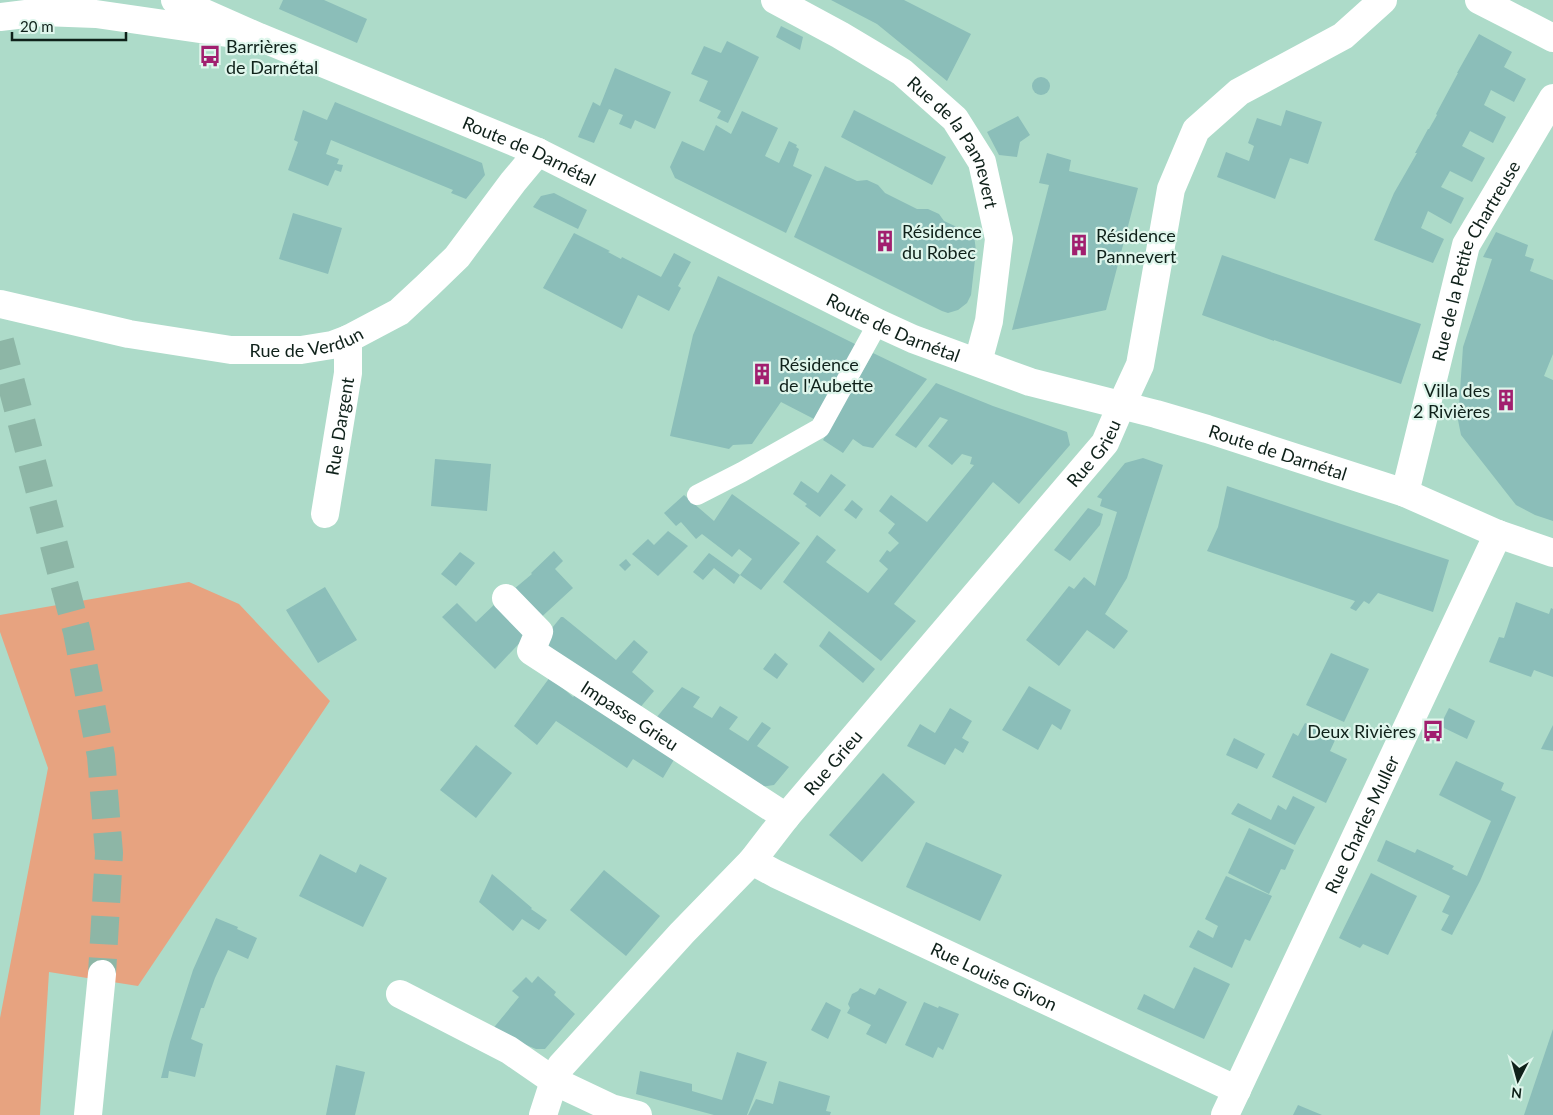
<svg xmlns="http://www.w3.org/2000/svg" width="1553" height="1115" viewBox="0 0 1553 1115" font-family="Lato,sans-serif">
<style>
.green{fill:#e7a380}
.building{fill:#8bbeb9}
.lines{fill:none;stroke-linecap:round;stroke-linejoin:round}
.tertiary-tunnel{stroke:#8db6a6;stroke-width:28;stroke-dasharray:28 14;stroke-linecap:butt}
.service{stroke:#fff;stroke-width:20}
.minor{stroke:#fff;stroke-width:28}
.tertiary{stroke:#fff;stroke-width:28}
.labels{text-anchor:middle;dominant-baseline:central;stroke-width:4.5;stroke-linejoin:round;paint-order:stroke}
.poi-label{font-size:18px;fill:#0f211a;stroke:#dff6ec;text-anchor:start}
.street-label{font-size:18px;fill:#0f211a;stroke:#dff6ec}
</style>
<rect width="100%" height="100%" fill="#addbc9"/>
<path class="green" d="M189 582 239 604 330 701 138 986 49 972 40 1115H0V1018L48 768 0 632V615Z"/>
<g class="building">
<path d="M283 0H324L367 19 357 43 279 9Z"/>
<path d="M831 0H904L971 34 947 81 877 24Z"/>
<path d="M781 26 803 37 800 50 776 37Z"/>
<path d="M1479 34 1512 52 1504 67 1526 79 1514 102 1491 90 1484 105 1506 117 1493 143 1470 131 1462 146 1485 158 1472 182 1450 171 1441 187 1464 198 1451 224 1428 211 1421 228 1444 239 1433 263 1374 240 1394 193 1417 153H1415L1428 129H1429L1437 115 1436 114 1458 73H1457Z"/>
<path d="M727 41 759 57 728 123 717 118 721 111 699 101 708 81 691 74 704 46 721 53Z"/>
<path d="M615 68 671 92 655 129 635 120 631 129 619 124 623 115 609 109 594 143 578 137 593 102 600 106Z"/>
<circle cx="1041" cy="86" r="9"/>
<path d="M335 102 482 163 485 175 466 199 451 193 453 190 331 140 326 154 339 159 337 164 343 165 341 172 335 170 328 186 288 170 298 142 294 140 303 110 327 120Z"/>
<path d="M854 110 946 157 932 185 841 137Z"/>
<path d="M1286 110 1322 122 1308 164 1290 158 1275 199 1217 177 1226 152 1249 161 1254 146 1248 143 1257 118 1281 126Z"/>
<path d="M742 111 778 128 765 156 779 163 789 141 797 145 796 147 799 149 793 166 812 175 786 233 675 178 670 167 682 141 704 151 716 125 731 134Z"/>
<path d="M1018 116 1030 135 1020 142 1017 157 999 155 987 132Z"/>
<path d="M1047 153 1071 160 1069 171 1138 188 1106 310 1012 330 1049 185 1039 183Z"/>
<path d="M825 166 857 181 867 180 878 185 885 193 917 209H928L939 214 944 221 974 235 976 251 971 295 967 303 958 310 948 313 942 311 794 237Z"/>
<path d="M554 193 587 210 578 229 533 207 541 196Z"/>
<path d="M293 213 342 228 328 274 279 259Z"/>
<path d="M1496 232 1528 245 1525 256 1534 259 1530 271 1553 280V354L1544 376 1553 380V521L1535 515 1516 505 1461 435 1458 420 1463 347 1492 259 1483 257Z"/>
<path d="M574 233 610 251 608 252 621 259 622 257 661 277 674 253 691 262 678 286 681 288 669 311 638 295 622 329 543 288Z"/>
<path d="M1222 255 1421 324 1401 384 1274 340V341L1202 315Z"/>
<path d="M718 276 857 345 814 419 781 402 752 444 733 445 729 449 670 436 693 335Z"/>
<path d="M873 353 927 379 873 448 863 446 853 439 843 453 823 440Z"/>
<path d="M936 383 993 406 1067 432 1070 445 1019 504 993 482 894 604 916 621 881 661 783 582 817 535 836 550 826 562 868 593 888 569 879 561 887 550 890 552 899 543 888 533 895 524 879 511 891 495 927 522 974 465 970 464 972 457 962 454 952 465 928 446 948 420 940 417 916 448 895 435Z"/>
<path d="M1143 458 1163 465 1127 578 1105 614 1128 631 1114 649 1087 630 1059 666 1026 640 1069 586 1074 589 1084 577 1095 586 1117 512 1100 506 1102 499 1097 497 1125 463Z"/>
<path d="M435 459 491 464 487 511 431 506Z"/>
<path d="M831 474 846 485 820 517 805 506 807 504 793 494 801 481 818 493Z"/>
<path d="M1227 486 1449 560 1433 612 1378 593 1369 604 1364 601 1356 611 1350 608 1355 601 1207 551 1218 527Z"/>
<path d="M732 494 800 543 761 590 740 575 752 559 739 549 732 557 702 534 696 539 681 522 676 526 664 513 684 495 714 521Z"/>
<path d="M852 500 863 509 856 519 844 510Z"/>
<path d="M1088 508 1103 514 1100 525 1070 561 1054 550Z"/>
<path d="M668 531 688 546 658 576 632 554 648 539 654 545Z"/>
<path d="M554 551 563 561 555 569 573 588 536 622 508 594 532 574 531 573Z"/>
<path d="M460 552 475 563 456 586 441 574Z"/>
<path d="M709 553 740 575 734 584 714 568 703 580 693 572Z"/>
<path d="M626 559 631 565 625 571 619 565Z"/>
<path d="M325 587 357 640 318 663 286 610Z"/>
<path d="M497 602 529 633 495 669 442 617 457 603 476 622Z"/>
<path d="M1516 602 1549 614 1551 608 1553 609V677L1534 670 1531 677 1489 662 1499 637 1504 638Z"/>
<path d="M561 617H563L616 660 634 640 648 652 632 672 654 691 638 710 550 649 547 641 548 633Z"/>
<path d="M829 631 875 669 863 683 819 646Z"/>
<path d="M775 653 788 664 777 679 763 669Z"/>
<path d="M1331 653 1369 669 1344 722 1306 705Z"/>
<path d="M550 677 573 697 576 694 594 708 597 707 614 722 616 720 675 758 663 778 633 759 627 768 556 721 537 745 514 726Z"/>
<path d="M1029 686 1071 710 1061 730 1052 724 1038 750 1002 730Z"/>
<path d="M682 687 700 697 693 707 712 718 720 706 738 717 729 729 748 741 762 722 771 728 757 746 789 767 774 785 761 787 656 718Z"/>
<path d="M950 708 972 721 962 738 969 742 963 753 955 748 945 765 907 746 920 724 935 733Z"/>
<path d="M1449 708 1475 721 1467 739 1440 726Z"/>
<path d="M1305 723 1336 738 1330 751 1347 759 1326 803 1272 777 1293 733 1298 736Z"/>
<path d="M1553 725V751L1541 749Z"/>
<path d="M1234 738 1265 754 1257 769 1226 755Z"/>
<path d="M476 745 512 773 476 818 440 790Z"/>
<path d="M1456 761 1504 783 1501 790 1516 797 1480 881 1452 935 1441 930 1449 915 1442 912 1450 896 1377 861 1386 840 1415 853 1417 849 1454 866 1452 869 1467 876 1491 821 1439 795Z"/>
<path d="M883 773 915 802 862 862 829 835Z"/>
<path d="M1293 796 1315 807 1295 845 1231 814 1238 803 1271 820 1278 805 1286 810Z"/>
<path d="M1249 828 1294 850 1285 870 1281 869 1269 894 1228 873Z"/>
<path d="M926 842 1002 875 980 921 906 887Z"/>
<path d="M320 854 356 873 360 864 387 878 363 927 299 896Z"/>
<path d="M604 870 660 916 626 956 570 910Z"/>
<path d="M1371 873 1417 896 1388 955 1363 944 1360 948 1339 938Z"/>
<path d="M492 874 532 908 531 909 547 920 539 930 522 919 513 931 479 902Z"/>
<path d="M1226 876 1272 896 1250 941 1245 939 1232 968 1189 947 1198 930 1213 938 1218 926 1205 919Z"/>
<path d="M216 918 238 927 237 929 257 938 248 959 228 950 215 978 204 1008H201L191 1039 203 1044 195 1077 169 1071 168 1078H161L170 1042 193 970Z"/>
<path d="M1194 967 1230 984 1204 1039 1137 1009 1144 994 1174 1009Z"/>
<path d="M538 976 556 992 554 995 575 1014 545 1049H536L491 1031 519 997 512 991 526 977 532 983Z"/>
<path d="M860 988 875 995 879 988 907 1002 886 1044 866 1034 871 1025 847 1013 850 1008 848 1004 852 994 858 991Z"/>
<path d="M826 1002 841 1010 828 1039 811 1030Z"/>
<path d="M924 1002 938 1008 939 1006 959 1014 943 1050 938 1047 933 1058 905 1045Z"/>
<path d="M1553 1029V1115H1524Z"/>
<path d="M737 1052 767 1062 747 1115H714L636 1094 640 1071 692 1084V1091L722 1100Z"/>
<path d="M336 1065 365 1072 355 1115H326Z"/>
<path d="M779 1081 830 1096 826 1111 831 1112 830 1115H748L756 1099 773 1104Z"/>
<path d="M1298 1105 1322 1115H1293Z"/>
</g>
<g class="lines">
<path class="tertiary-tunnel" d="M0 341 77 632 101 756 109 853 102 974"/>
<path class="service" d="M697 495 742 472 820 428 878 323"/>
<g class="minor">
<path id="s1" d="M775 0 840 35 902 72 955 119 982 162 999 239 989 321 978 362"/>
<path d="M1479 0 1553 38"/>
<path id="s2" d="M0 304 129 334 231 350H301L332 345 348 339 399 312 427 286 457 257 513 182 538 152"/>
<path id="s3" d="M325 514 348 373V339"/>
<path id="s4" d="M506 598 539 632 531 651 786 817"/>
<path id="s5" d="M752 861 776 874 1237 1090"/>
<path d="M400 994 509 1050 554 1081 611 1108 638 1115"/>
<path id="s6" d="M543 1115 554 1081 561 1066 682 933 752 861 786 817 1105 443 1121 406"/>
<path id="s7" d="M1225 1115 1498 534"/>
</g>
<g class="tertiary">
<path id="s8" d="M175 0 259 37 538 152 878 323 913 339 1030 382 1156 414 1207 429 1405 493 1498 534 1553 553"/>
<path d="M0 17 42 12 96 14 227 33"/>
<path d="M1121 406 1140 365 1171 189 1196 130 1239 92 1343 36 1383 0"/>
<path id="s9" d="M1405 493 1466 245 1553 98"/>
<path d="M88 1115 102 974"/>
</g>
</g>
<defs>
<g id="bus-bare" transform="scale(1.725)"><path d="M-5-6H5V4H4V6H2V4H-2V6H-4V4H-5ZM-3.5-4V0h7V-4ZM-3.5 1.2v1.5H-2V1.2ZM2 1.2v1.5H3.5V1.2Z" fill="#a11f6f" stroke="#dff6ec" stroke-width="2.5" paint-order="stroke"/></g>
<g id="building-bare" transform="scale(1.725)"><path d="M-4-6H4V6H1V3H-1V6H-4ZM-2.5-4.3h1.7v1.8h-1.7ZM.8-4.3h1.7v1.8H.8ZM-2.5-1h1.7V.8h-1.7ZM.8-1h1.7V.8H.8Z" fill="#a11f6f" stroke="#dff6ec" stroke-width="2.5" paint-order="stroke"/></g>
</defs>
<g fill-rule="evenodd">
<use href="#bus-bare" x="210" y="56"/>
<use href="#building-bare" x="885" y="241"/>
<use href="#building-bare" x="1079" y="245"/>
<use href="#building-bare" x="762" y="374"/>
<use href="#building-bare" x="1506" y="400"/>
<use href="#bus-bare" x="1433" y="731"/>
</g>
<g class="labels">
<g class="poi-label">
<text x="226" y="46">Barrières<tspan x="226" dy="21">de Darnétal</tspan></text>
<text x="902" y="231">Résidence<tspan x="902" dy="21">du Robec</tspan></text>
<text x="1096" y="235">Résidence<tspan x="1096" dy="21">Pannevert</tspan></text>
<text x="779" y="364">Résidence<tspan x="779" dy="21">de l'Aubette</tspan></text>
<text x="1490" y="390" text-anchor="end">Villa des<tspan x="1490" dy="21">2 Rivières</tspan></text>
<text x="1416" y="731" text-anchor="end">Deux Rivières</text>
</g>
<g class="street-label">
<text stroke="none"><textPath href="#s1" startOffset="236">Rue de la Pannevert</textPath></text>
<text stroke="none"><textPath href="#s8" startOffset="385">Route de Darnétal</textPath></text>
<text stroke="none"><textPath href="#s9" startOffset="244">Rue de la Petite Chartreuse</textPath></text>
<text stroke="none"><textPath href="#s8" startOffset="790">Route de Darnétal</textPath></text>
<text stroke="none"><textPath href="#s2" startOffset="312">Rue de Verdun</textPath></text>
<text stroke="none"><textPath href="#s3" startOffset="89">Rue Dargent</textPath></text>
<text stroke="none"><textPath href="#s6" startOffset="865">Rue Grieu</textPath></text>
<text stroke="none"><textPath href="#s8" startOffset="1195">Route de Darnétal</textPath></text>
<text stroke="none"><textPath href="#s4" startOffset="186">Impasse Grieu</textPath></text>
<text stroke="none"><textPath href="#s6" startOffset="460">Rue Grieu</textPath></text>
<text stroke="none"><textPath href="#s7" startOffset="321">Rue Charles Muller</textPath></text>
<text stroke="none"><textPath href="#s5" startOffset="268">Rue Louise Givon</textPath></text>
</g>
</g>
<g transform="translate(1518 1080) rotate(186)" stroke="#dff6ec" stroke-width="4" paint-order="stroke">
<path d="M0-4L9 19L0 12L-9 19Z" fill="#0f211a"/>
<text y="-8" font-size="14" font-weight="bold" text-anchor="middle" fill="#0f211a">N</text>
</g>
<path d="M12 32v8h114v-8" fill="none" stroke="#0f211a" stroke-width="2.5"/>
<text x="20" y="32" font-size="15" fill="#0f211a" stroke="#dff6ec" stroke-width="4" paint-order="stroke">20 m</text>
</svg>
